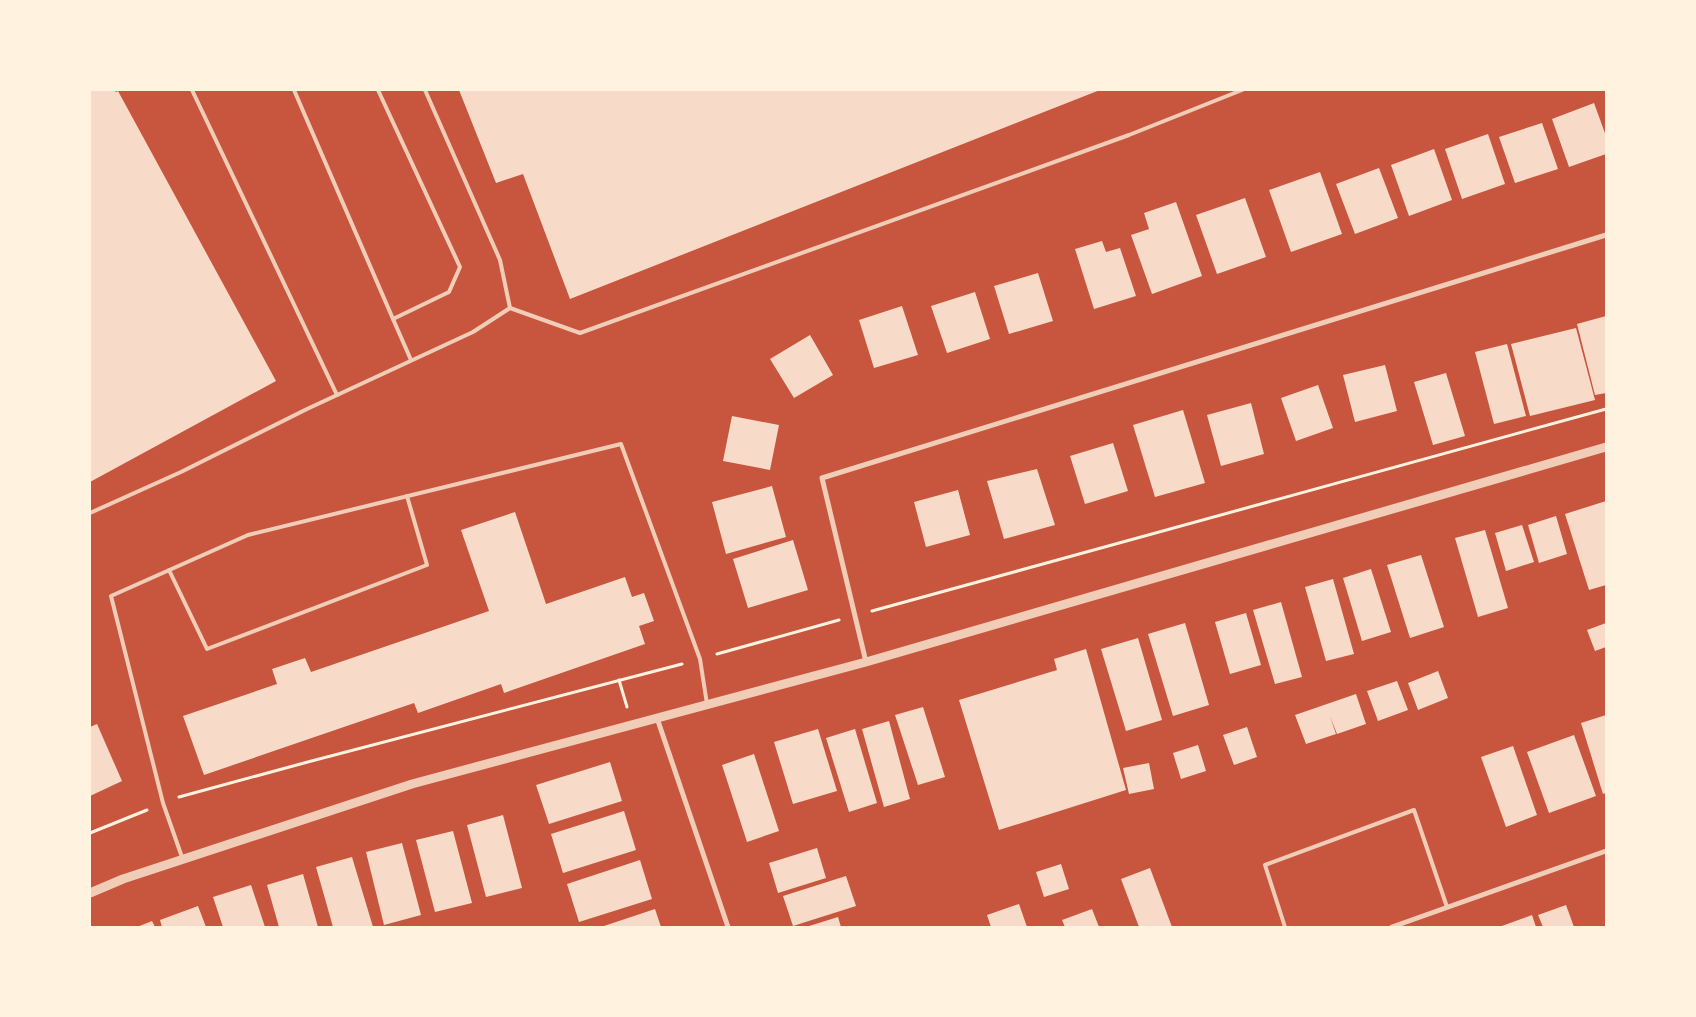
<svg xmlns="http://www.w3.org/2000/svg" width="1696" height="1017" viewBox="0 0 1696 1017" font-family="'Space Grotesk',sans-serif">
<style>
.building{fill:#f7dbc8}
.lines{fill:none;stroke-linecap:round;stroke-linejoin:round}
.path{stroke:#fff3e0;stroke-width:3}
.service{stroke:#f1ccb7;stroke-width:4}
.minor{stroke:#f1ccb7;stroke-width:5}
.tertiary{stroke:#f1ccb7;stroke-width:9}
</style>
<rect width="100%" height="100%" fill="#c8553d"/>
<g class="building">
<path d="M90 90H114L116 92 118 91 276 381 90 482Z"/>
<path d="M459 90H1100L570 299 523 174 496 183Z"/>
<path d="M1594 103 1606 136V154L1569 167 1552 119Z"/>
<path d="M1542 123 1558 169 1515 183 1499 137Z"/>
<path d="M1488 134 1505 184 1462 199 1445 149Z"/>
<path d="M1434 149 1452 200 1409 216 1391 165Z"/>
<path d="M1379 168 1398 218 1355 234 1336 184Z"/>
<path d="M1320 172 1342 234 1291 252 1269 190Z"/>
<path d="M1245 198 1266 257 1217 274 1196 215Z"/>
<path d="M1176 202 1202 276 1152 294 1131 235 1149 229 1144 213Z"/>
<path d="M1102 241 1106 252 1120 248 1136 296 1094 309 1075 249Z"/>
<path d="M1038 273 1053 321 1009 334 994 286Z"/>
<path d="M975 292 990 339 947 353 931 306Z"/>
<path d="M902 306 918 355 874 368 859 320Z"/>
<path d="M1606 316V393L1595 395 1577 324Z"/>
<path d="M1576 328 1595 400 1530 416 1511 344Z"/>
<path d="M810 335 833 375 794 398 770 359Z"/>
<path d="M1507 344 1526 416 1494 424 1475 352Z"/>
<path d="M1385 365 1397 411 1355 422 1343 375Z"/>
<path d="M1446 373 1465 436 1433 445 1414 382Z"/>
<path d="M1318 385 1333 428 1296 441 1281 398Z"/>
<path d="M1251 403 1264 454 1221 466 1207 415Z"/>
<path d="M1183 410 1205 483 1155 497 1133 425Z"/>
<path d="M732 416 779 425 770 470 723 461Z"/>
<path d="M1113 443 1128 491 1085 504 1070 456Z"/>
<path d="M1037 469 1055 525 1004 539 987 481Z"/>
<path d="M772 486 786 537 726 554 712 502Z"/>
<path d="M958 490 970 535 926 547 914 502Z"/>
<path d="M1606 501V585L1589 590 1565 514Z"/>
<path d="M515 512 546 604 625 577 632 597 644 593 654 621 639 626 645 644 504 693 501 684 418 713 414 703 204 775 183 716 277 684 272 669 305 658 311 672 489 611 461 530Z"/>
<path d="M1556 516 1567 554 1539 563 1528 525Z"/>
<path d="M1522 525 1534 562 1506 571 1495 533Z"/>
<path d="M1485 530 1508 608 1478 617 1455 538Z"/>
<path d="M793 540 808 590 748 608 733 559Z"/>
<path d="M1421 555 1444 627 1410 638 1387 565Z"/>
<path d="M1371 569 1391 632 1362 641 1343 578Z"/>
<path d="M1333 579 1354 654 1326 661 1305 587Z"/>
<path d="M1281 602 1302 677 1275 684 1253 610Z"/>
<path d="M1246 613 1261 665 1230 674 1215 622Z"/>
<path d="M1185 623 1209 705 1173 716 1148 634Z"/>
<path d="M1606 623V647L1595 651 1587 630Z"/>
<path d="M1138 638 1162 720 1126 731 1101 649Z"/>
<path d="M1086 649 1126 790 999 830 959 700 1057 670 1054 659Z"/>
<path d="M1438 671 1448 698 1418 710 1408 683Z"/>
<path d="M1397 681 1408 710 1378 721 1367 691Z"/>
<path d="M1356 694 1366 724 1337 734 1330 716 1336 734 1306 744 1295 715Z"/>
<path d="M923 707 945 777 918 785 895 715Z"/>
<path d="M1606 715V793L1603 794 1581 723Z"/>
<path d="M889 721 910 799 884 807 862 729Z"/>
<path d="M97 724 122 781 90 796V727Z"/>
<path d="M1247 727 1257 757 1234 765 1223 735Z"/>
<path d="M818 729 837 791 793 804 774 742Z"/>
<path d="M855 729 877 803 849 812 826 738Z"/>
<path d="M1574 735 1596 796 1549 813 1527 752Z"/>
<path d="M1198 745 1206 771 1181 779 1173 753Z"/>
<path d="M1513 746 1537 815 1506 827 1481 757Z"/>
<path d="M754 754 779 831 747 842 722 765Z"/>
<path d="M610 762 622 801 549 824 536 785Z"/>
<path d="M1149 763 1154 789 1129 794 1123 768Z"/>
<path d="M624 811 636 850 563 873 551 834Z"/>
<path d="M503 815 522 888 486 897 467 825Z"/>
<path d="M453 831 472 903 435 912 416 840Z"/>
<path d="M402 843 421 915 384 925 366 852Z"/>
<path d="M817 848 826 878 778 893 769 863Z"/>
<path d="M352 857 373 927H333L316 867Z"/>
<path d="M640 860 652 899 579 922 567 884Z"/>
<path d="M1061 864 1069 889 1044 897 1036 872Z"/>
<path d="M1150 868 1172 927H1139L1121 879Z"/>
<path d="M303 874 318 927H279L267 885Z"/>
<path d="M846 876 856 906 793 926 783 896Z"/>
<path d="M251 885 265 927H223L213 897Z"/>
<path d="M1019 904 1027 927H991L987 915Z"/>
<path d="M1566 905 1574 927H1543L1538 915Z"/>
<path d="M198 906 206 927H162L160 920Z"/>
<path d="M655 909 661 927H601Z"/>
<path d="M1092 909 1099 927H1065L1062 920Z"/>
<path d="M1532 915 1536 927H1499Z"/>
<path d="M838 917 841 927H806Z"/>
<path d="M152 921 155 927H137Z"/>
</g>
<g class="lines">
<g class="path">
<path d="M872 611 1606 409"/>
<path d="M717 654 839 620"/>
<path d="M619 680 627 707"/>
<path d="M179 797 304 763 682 664"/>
<path d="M90 833 147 810"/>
</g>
<g class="service">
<path d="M192 90 337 395"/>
<path d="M294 90 393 319 449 292 460 267 378 90"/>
<path d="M510 308 580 333 1129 135 1242 90"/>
<path d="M393 319 411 360"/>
<path d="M90 513 181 472 307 409 473 332 510 308 500 260 425 90"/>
<path d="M169 570 207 649 427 565 407 496"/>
<path d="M183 860 163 803 111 596 248 535 621 444 700 659 707 704"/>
<path d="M1285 927 1265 865 1414 810 1447 907"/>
</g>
<g class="minor">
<path d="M866 662 822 478 1606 235"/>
<path d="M657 718 728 927"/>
<path d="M1392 927 1606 851"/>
</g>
<path class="tertiary" d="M90 893 123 879 412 784 866 662 1606 447"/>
</g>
<rect width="1696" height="1017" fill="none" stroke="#fff3e0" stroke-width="182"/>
</svg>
